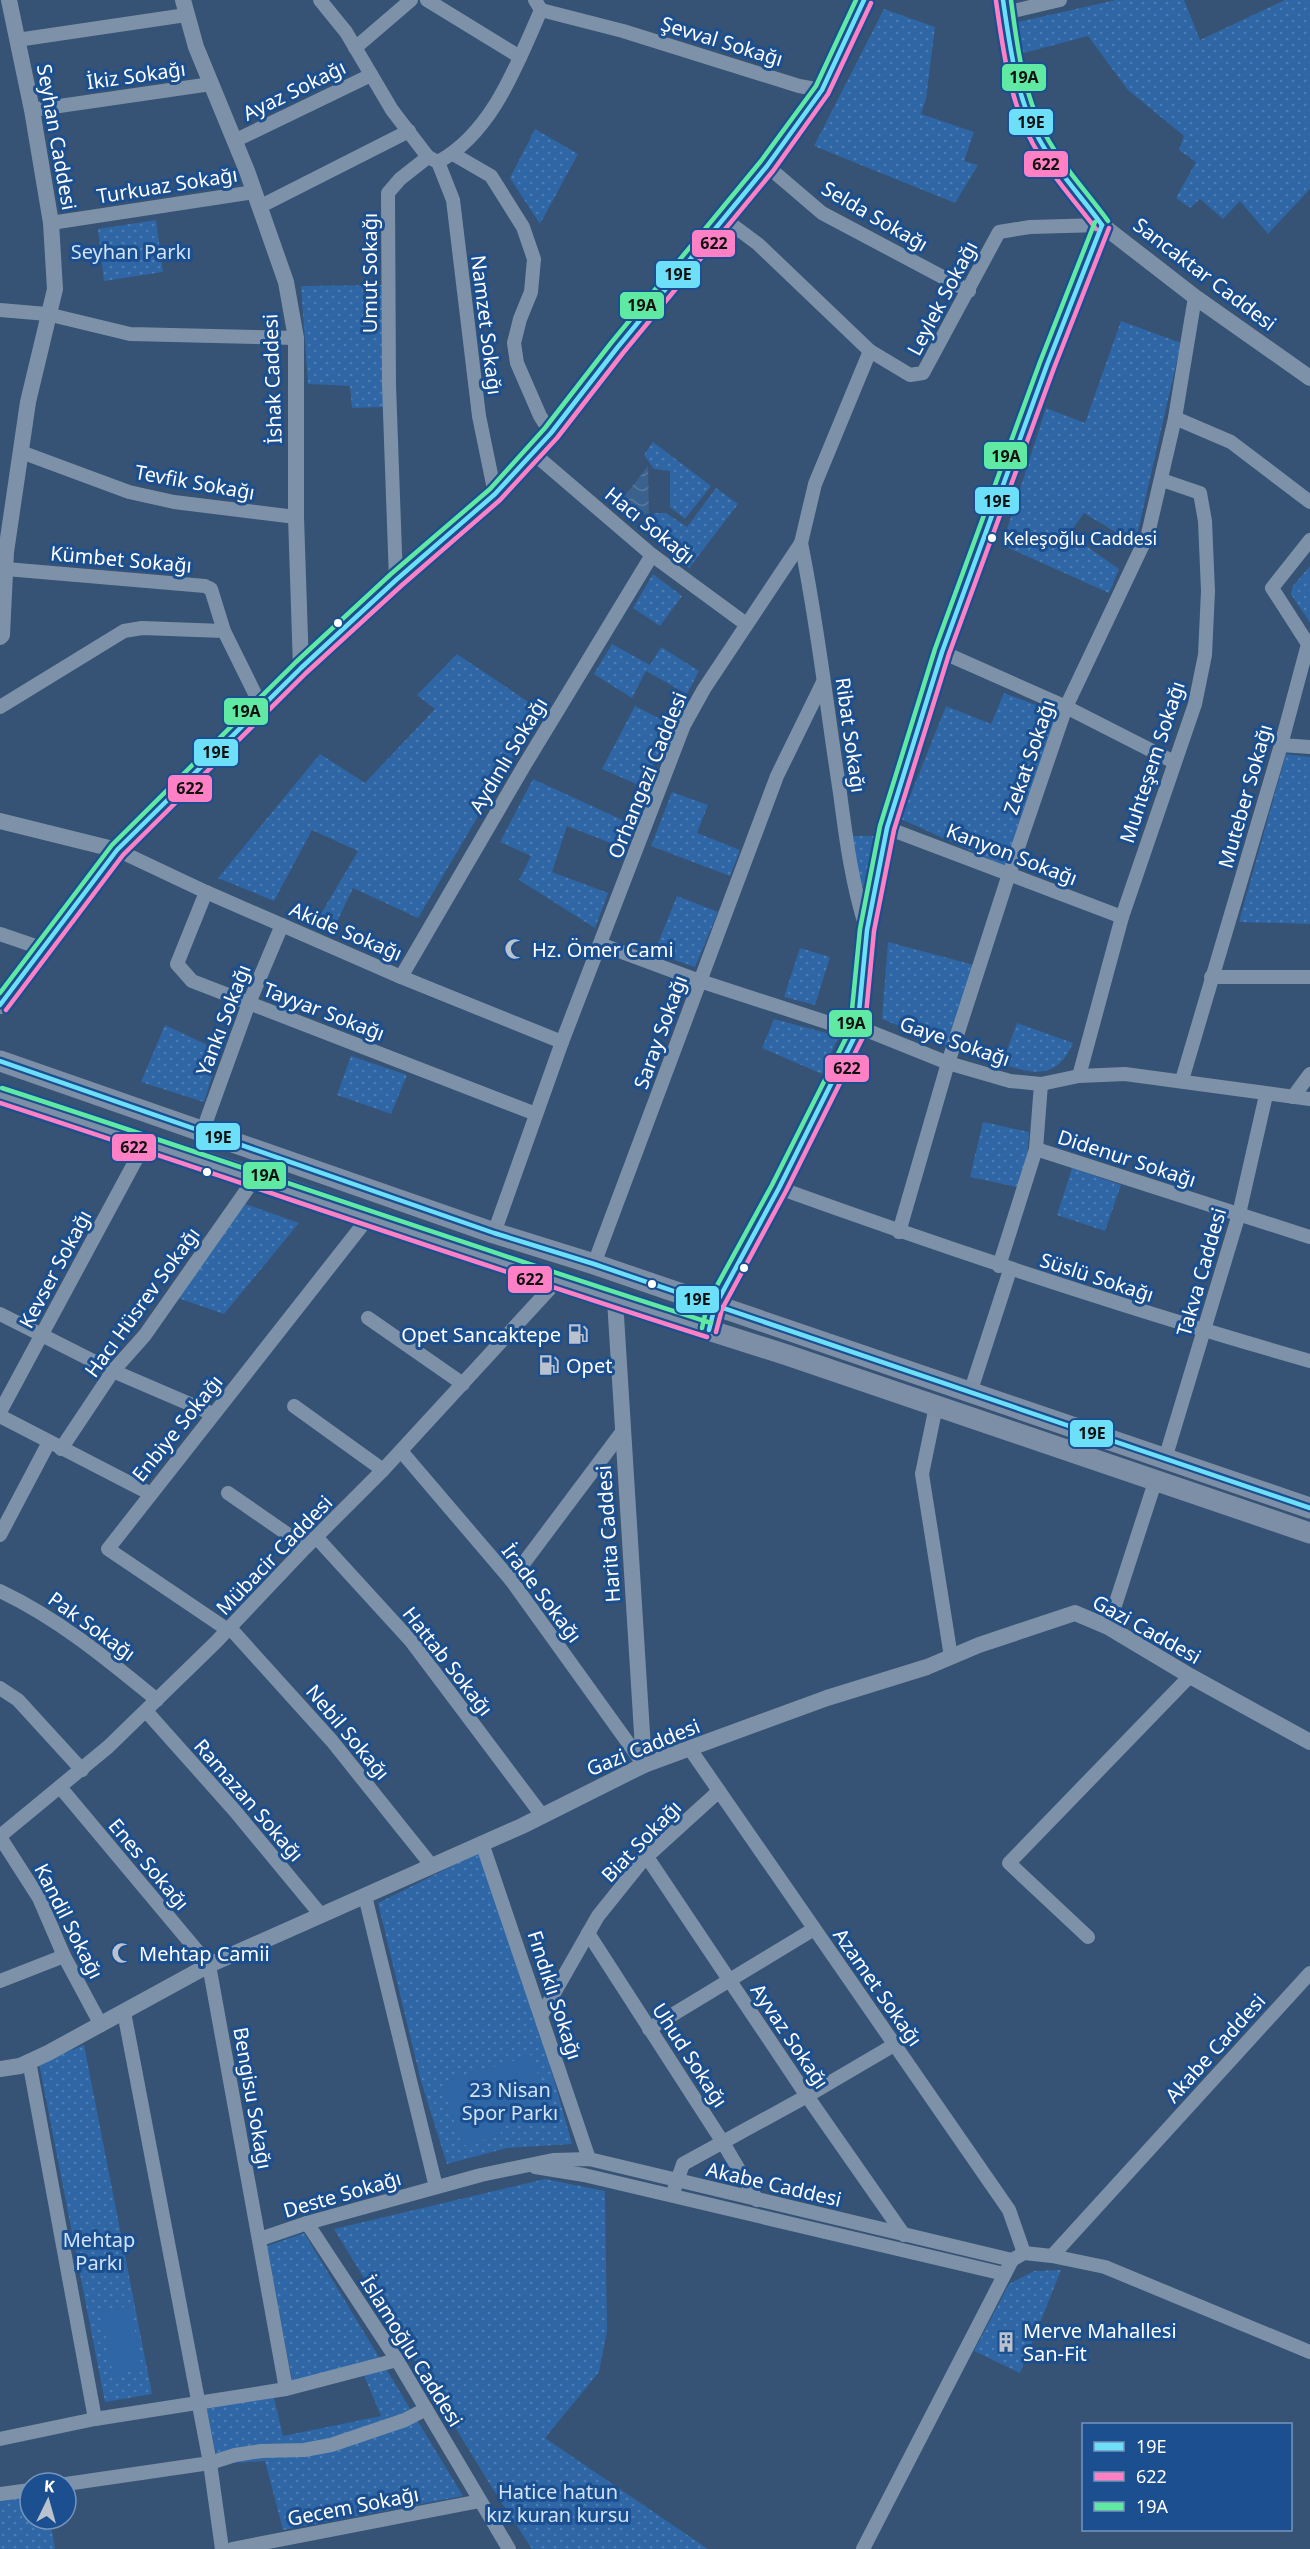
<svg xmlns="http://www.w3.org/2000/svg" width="1310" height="2549" viewBox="0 0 1310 2549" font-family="'Noto Sans',sans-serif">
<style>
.grass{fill:url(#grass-dots)}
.pitch{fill:#2f66a5}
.water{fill:url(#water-waves)}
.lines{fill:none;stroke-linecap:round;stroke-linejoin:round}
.minor{stroke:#7d92a8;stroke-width:14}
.tertiary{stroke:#7d92a8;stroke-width:16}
.secondary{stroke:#798da4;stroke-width:18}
.primary{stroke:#7d8ea7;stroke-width:21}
.bus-1-casing{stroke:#1b4f8f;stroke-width:9}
.bus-2-casing{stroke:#1b4f8f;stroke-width:9}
.bus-3-casing{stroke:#1b4f8f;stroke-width:9}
.bus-1{stroke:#6ddff8;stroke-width:4.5}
.bus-2{stroke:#ff80c5;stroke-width:4.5}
.bus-3{stroke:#60e9a3;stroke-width:4.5}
.bus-dot{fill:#fff;stroke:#1b4f8f;stroke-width:2}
.labels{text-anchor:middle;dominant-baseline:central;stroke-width:6;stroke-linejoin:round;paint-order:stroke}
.bus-label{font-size:18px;fill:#fff;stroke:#1b4f8f;text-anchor:start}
.street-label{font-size:20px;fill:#fff;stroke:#1b4f8f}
.park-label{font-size:20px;fill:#cfe3fa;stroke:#1b4f8f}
.poi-label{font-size:20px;fill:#fff;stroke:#1b4f8f;text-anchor:start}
.line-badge{stroke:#1b4f8f;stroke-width:2}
.pale-badge-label{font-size:16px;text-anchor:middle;font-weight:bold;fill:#111}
</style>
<defs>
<pattern id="grass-dots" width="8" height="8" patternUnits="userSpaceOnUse" patternTransform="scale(1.5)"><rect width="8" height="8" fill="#2f66a5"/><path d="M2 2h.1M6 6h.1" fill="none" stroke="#4e7db2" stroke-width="1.8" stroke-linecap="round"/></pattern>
<pattern id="water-waves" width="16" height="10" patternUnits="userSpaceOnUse" patternTransform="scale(1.5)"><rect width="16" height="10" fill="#3b618d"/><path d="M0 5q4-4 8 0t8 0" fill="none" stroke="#58799e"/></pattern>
</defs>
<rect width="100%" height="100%" fill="#365274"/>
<g class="grass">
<path d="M1116 0H1184L1200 40 1285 0H1310V189L1268 234 1240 201 1223 219 1200 199 1190 208 1176 198 1196 162 1179 150 1184 136 1128 90 1088 36 1020 54 1018 22Z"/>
<path d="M884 9 935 27 926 99 921 114 974 132 964 161 978 165 955 203 814 146Z"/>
<path d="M535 129 578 154 540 224 510 178Z"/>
<path d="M156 220 163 272 104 281 98 229Z"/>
<path d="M383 285V407L352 408 350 386 308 384 301 286Z"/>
<path d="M1121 321 1181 343 1135 544 1084 513 1069 534 1119 569 1109 593 1002 545 1046 408 1085 423Z"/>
<path d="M653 442 711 486 685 519 670 507V471L654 469 644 455Z"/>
<path d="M716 488 738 504 689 568 640 527 654 521V513H666L687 527Z"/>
<path d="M1310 566V623L1291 594 1293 586Z"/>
<path d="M653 574 682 596 660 626 633 608Z"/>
<path d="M612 644 650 665 661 647 699 671 687 694 646 671 632 698 594 674Z"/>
<path d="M457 654 539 709 509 764 418 918 353 888 334 928 318 919 358 851 312 830 274 901 218 878 320 754 365 783 435 709 417 695Z"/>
<path d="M1004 693 1057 713 1007 867 901 819 946 706 991 724Z"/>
<path d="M635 706 672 725 643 787 602 769Z"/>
<path d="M1286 754 1310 757V924L1239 922Z"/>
<path d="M533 779 631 824 621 847 567 826 552 872 608 893 595 928 519 880 531 856 500 842Z"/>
<path d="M672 792 708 805 697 833 740 850 730 876 651 846Z"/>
<path d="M852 836H878L870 885 866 887 861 885Z"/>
<path d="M677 896 718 912 695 967 654 953Z"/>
<path d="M888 942 974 965 948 1046 882 1019Z"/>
<path d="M800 948 830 957 815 1005 784 997Z"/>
<path d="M774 1019 834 1035 837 1040 822 1074 762 1048Z"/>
<path d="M1017 1023 1073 1043C1057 1079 1035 1075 1002 1064Z"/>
<path d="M165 1025 220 1051 204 1102 141 1082Z"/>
<path d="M351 1056 407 1075 391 1114 337 1095Z"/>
<path d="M983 1122 1029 1132 1027 1160 1017 1187 970 1177Z"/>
<path d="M1072 1168 1121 1185 1105 1231 1057 1215Z"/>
<path d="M234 1200 299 1223 224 1314 175 1297Z"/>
<path d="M480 1852 543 2040 572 2144 507 2148 447 2164 421 2081 378 1903Z"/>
<path d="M84 2045 152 2394 105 2402 39 2063Z"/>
<path d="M545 2179 605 2191 607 2331 599 2372 545 2438 708 2549H532L491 2486 334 2229Z"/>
<path d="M304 2233 463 2496 283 2530 265 2461 218 2464 204 2397 271 2385 283 2436 381 2416 361 2368 292 2381 267 2246Z"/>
<path d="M1061 2270 1020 2373 974 2351 1009 2284 1034 2271Z"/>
<path d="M30 2495V2519H50L55 2549H0V2499Z"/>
</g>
<g class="pitch">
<path d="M532 2055 547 2104 497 2119 501 2134 462 2146 442 2083Z"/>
<path d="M130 2306 142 2369 113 2375 101 2312Z"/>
</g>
<path class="water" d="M648 466 649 517 623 498Z"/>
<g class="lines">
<g class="minor">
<path d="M320 0 346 32 392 110 428 157"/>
<path d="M427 0 520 57"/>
<path d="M541 10 623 31 799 86 822 90"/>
<path d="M1005 13 1060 0"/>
<path d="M17 40 186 15"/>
<path d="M355 48 411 0"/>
<path d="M32 110 211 84"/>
<path d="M234 141 371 75"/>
<path d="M453 154 491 176 523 227 534 259 531 292 520 319 514 343 517 363 540 416 551 433"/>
<path d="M438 162 453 200 479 416 495 494"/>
<path d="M767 166 822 213 969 291"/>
<path d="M259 207 409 131"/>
<path d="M723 218 758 244 870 351 910 375 923 373 999 232 1030 227 1102 225"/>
<path d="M51 223 254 192"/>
<path d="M0 310 47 314 130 334 296 338"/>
<path d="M1175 418 1231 442 1310 502"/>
<path d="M21 452 129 492 174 502 296 517"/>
<path d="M533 453 652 555 746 624"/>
<path d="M801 543C818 626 827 710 840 793 846 839 852 884 866 928"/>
<path d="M6 569 205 586 211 589 224 631 261 706"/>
<path d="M396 580 389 385 388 193 400 179 428 157 438 162C493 132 517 64 541 10L535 0"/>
<path d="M942 652 1066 707 1174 762"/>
<path d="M0 707 124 631 142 628 224 631"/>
<path d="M1281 745 1310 747"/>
<path d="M887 828 1122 917"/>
<path d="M117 850 206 892 401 977 562 1042"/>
<path d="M206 892 177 964 192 981 536 1114"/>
<path d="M0 934 44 949"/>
<path d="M600 944 700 981 857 1032H871L948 1063 1010 1081 1041 1084 1079 1076 1125 1074 1310 1099"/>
<path d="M401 977 524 766 652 555"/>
<path d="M1211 977H1310"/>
<path d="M1079 1076 1122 917 1195 704 1205 655 1208 591 1205 521 1200 493 1162 480"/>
<path d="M1182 1080 1281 745 1308 644 1272 588 1310 540"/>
<path d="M1293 1097 1310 1074"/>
<path d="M203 1130 249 1003 282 925"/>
<path d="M1036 1149 1310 1237"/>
<path d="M779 1188C954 1251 1131 1310 1310 1361"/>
<path d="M899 1232 948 1063 1009 874 1066 707 1148 534 1175 418 1195 297"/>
<path d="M494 1233 562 1042 684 725 704 689 801 543 815 484 870 351"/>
<path d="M594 1264 777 776 823 682"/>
<path d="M999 1266 1036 1149 1041 1084"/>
<path d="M0 1314 113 1371 213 1414"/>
<path d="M368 1318 463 1384"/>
<path d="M970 1393 1010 1270"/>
<path d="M294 1406 383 1470"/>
<path d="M936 1406 922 1474 951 1657"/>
<path d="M0 1412 145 1143"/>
<path d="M0 1416 149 1493"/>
<path d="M61 1449 113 1371 145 1335 255 1178"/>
<path d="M401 1451 511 1580 644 1765"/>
<path d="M1165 1459 1239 1214 1266 1095"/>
<path d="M228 1493 306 1547"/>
<path d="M0 1535 49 1442"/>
<path d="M317 1538 411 1641 541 1814"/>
<path d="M511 1580 622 1432"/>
<path d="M0 1591C59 1619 107 1659 157 1700"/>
<path d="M1108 1627 1156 1479"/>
<path d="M230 1628 332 1741 432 1866"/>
<path d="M228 1630 108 1549 368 1218"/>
<path d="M0 1688 18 1700 82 1770"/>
<path d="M146 1711 235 1811 321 1915"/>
<path d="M690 1749 1009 2210 1024 2253"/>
<path d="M60 1787 209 1965 286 2389 397 2360"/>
<path d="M0 1836 108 1747 216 1642 306 1547 383 1470 556 1282"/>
<path d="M0 1837 39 1898 64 1956 101 2025"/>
<path d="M482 1843 589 2159"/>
<path d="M647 1857 807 2096 904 2235"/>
<path d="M365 1896 436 2187"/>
<path d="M588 1933 722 2141 757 2200"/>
<path d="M1088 1937 1009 1863 1190 1676"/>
<path d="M0 1981 64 1956"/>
<path d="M541 2016 598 1916 643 1860 719 1791"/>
<path d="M649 2029 814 1929"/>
<path d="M29 2061 95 2419"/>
<path d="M535 2167 584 2175 1004 2274"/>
<path d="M674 2190 683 2164 807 2096 894 2045"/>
<path d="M307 2223 397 2360 509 2549"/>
<path d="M260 2239 307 2223 481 2175 553 2160 589 2159 1012 2260"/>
<path d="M1052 2256 1310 1973"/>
<path d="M0 2439 95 2419 286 2389"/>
<path d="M66 2484 210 2463 124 2012"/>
<path d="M0 2494 30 2490"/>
<path d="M222 2549 210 2463 235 2455 261 2451 304 2450 331 2445 405 2420 426 2409"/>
<path d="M232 2549 480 2501"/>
<path d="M863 2549 1012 2260 1024 2253 1052 2256 1105 2267 1310 2352"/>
</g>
<g class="tertiary">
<path d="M183 0 196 47 247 171 286 282 296 338V517L301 668"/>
<path d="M1102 225 1195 297 1310 378"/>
<path d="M0 637 2 635 6 552 28 402 55 289 51 223 32 110 9 0"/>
<path d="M0 821 117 850"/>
<path d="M615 1300 644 1765"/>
<path d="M0 2069 20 2066 48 2053 209 1965 522 1826 644 1765 827 1698 927 1667 979 1645 1075 1613 1108 1627 1190 1676 1310 1742"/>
</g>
<g class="secondary">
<path d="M0 1005 117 850 301 668 396 580 495 494 551 433 617 348 767 166 822 90 864 0"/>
<path d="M709 1330 715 1306 779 1188 857 1032 867 930 887 828 942 652 1047 365 1102 225C1083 198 1054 166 1039 139 1016 97 1010 46 1003 0"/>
</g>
<g class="primary">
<path d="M0 1061 494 1233 594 1264 1310 1508"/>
<path d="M0 1095 255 1178 545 1278 787 1355 1310 1533"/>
</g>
<g class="bus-1-casing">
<g id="bus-1">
<path d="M1003 0C1010 47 1016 96 1039 139 1056 170 1081 196 1102 225"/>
<path d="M0 1005 117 850 301 668 396 580 495 494 551 433 617 348 767 166 822 90 864 0"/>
<path d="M0 1061 494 1233 594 1264 1310 1508"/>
<path d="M709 1330 715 1306 779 1188 857 1032 867 930 887 828 942 652 1047 365 1102 225"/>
</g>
</g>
<g class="bus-2-casing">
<g id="bus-2">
<path d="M996 1C1003 49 1009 100 1033 144 1050 174 1075 201 1096 229"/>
<path d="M6 1010 123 855 306 673 401 586 500 500 557 438 623 353 773 171 828 94 871 3"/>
<path d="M0 1103C236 1180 470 1262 707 1337"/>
<path d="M716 1332 722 1309 786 1191 864 1035 874 931 894 830 949 654 1054 368 1109 228"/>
</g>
</g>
<g class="bus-3-casing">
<g id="bus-3">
<path d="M1011 0C1017 46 1023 93 1045 134 1062 166 1087 192 1108 221"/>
<path d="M0 993 112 845 296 662 391 574 490 489 545 428 611 343 761 161 816 86 856 0"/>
<path d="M2 1088C239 1165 474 1248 711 1323"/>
<path d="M702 1328 708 1302 772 1185 850 1030 860 929 880 826 935 649 1040 362 1095 222"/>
</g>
</g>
<use href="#bus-1" class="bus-1"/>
<use href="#bus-2" class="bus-2"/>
<use href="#bus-3" class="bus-3"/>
</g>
<defs>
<g id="mosque-bare" transform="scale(1.62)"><path d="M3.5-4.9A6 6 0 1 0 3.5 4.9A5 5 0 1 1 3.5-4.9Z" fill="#b9c2ce" stroke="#1b4f8f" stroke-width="2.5" paint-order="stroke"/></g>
<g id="fuel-bare" transform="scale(1.62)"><path d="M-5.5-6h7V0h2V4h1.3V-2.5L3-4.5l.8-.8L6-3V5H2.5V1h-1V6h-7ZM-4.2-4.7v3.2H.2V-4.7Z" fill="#b9c2ce" stroke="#1b4f8f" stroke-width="2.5" paint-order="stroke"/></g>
<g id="building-bare" transform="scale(1.62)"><path d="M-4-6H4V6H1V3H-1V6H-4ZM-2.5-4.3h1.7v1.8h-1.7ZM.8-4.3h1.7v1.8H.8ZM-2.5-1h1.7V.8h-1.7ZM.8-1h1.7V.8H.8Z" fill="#b9c2ce" stroke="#1b4f8f" stroke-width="2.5" paint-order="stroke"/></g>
</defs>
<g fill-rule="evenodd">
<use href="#mosque-bare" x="515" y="949"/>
<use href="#fuel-bare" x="578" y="1334"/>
<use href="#fuel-bare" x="549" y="1365"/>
<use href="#mosque-bare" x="122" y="1953"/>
<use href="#building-bare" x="1006" y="2342"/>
</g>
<g class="bus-dot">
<circle cx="992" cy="538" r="5"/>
<circle cx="338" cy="623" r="5"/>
<circle cx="207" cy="1172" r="5"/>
<circle cx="744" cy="1268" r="5"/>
<circle cx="652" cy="1284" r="5"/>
</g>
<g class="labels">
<g class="bus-label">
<text x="1003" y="538">Keleşoğlu Caddesi</text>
</g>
<g class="street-label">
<text transform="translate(722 41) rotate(17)">Şevval Sokağı</text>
<text transform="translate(136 75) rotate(-8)">İkiz Sokağı</text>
<text transform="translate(294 90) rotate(-26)">Ayaz Sokağı</text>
<text transform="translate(57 137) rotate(80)">Seyhan Caddesi</text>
<text transform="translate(167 185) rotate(-9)">Turkuaz Sokağı</text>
<text transform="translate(875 216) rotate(30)">Selda Sokağı</text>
<text transform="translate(369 273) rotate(-90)">Umut Sokağı</text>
<text transform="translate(1205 274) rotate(37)">Sancaktar Caddesi</text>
<text transform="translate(942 298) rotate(-62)">Leylek Sokağı</text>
<text transform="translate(487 325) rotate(83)">Namzet Sokağı</text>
<text transform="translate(272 379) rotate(-92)">İshak Caddesi</text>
<text transform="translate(195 482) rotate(10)">Tevfik Sokağı</text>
<text transform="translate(650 525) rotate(39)">Hacı Sokağı</text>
<text transform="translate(121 559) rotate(5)">Kümbet Sokağı</text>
<text transform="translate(851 735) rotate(82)">Ribat Sokağı</text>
<text transform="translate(508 755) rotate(-59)">Aydınlı Sokağı</text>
<text transform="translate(1029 757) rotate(-71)">Zekat Sokağı</text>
<text transform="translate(1152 762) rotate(-72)">Muhteşem Sokağı</text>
<text transform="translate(647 775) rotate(-68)">Orhangazi Caddesi</text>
<text transform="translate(1245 796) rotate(-74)">Muteber Sokağı</text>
<text transform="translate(1012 854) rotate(21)">Kanyon Sokağı</text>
<text transform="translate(346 931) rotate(23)">Akide Sokağı</text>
<text transform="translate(324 1011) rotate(21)">Tayyar Sokağı</text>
<text transform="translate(223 1020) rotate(-69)">Yankı Sokağı</text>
<text transform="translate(660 1032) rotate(-70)">Saray Sokağı</text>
<text transform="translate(955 1041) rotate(19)">Gaye Sokağı</text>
<text transform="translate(1127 1158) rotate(18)">Didenur Sokağı</text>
<text transform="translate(55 1269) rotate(-62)">Kevser Sokağı</text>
<text transform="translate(1201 1272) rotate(-74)">Takva Caddesi</text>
<text transform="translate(1097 1277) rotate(18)">Süslü Sokağı</text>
<text transform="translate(142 1302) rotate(-54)">Hacı Hüsrev Sokağı</text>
<text transform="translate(177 1428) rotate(-51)">Enbiye Sokağı</text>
<text transform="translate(608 1534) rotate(-94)">Harita Caddesi</text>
<text transform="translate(274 1555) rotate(-46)">Mübacir Caddesi</text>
<text transform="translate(542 1593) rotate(53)">İrade Sokağı</text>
<text transform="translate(92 1626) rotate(36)">Pak Sokağı</text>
<text transform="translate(1147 1629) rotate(29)">Gazi Caddesi</text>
<text transform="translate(448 1661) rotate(52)">Hattab Sokağı</text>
<text transform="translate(348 1732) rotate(50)">Nebil Sokağı</text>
<text transform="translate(643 1747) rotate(-22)">Gazi Caddesi</text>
<text transform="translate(249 1800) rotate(49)">Ramazan Sokağı</text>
<text transform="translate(641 1841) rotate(-46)">Biat Sokağı</text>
<text transform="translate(149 1864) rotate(50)">Enes Sokağı</text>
<text transform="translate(69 1921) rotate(63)">Kandil Sokağı</text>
<text transform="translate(878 1987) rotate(55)">Azamet Sokağı</text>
<text transform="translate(555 1995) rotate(72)">Fındıklı Sokağı</text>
<text transform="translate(790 2036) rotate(56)">Ayvaz Sokağı</text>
<text transform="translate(1215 2048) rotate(-48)">Akabe Caddesi</text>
<text transform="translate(690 2055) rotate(57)">Uhud Sokağı</text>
<text transform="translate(253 2098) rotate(80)">Bengisu Sokağı</text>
<text transform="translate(774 2184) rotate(13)">Akabe Caddesi</text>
<text transform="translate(342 2194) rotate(-16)">Deste Sokağı</text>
<text transform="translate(412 2351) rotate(58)">İslamoğlu Caddesi</text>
<text transform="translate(353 2506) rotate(-11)">Gecem Sokağı</text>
</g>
<g class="park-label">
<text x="131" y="251">Seyhan Parkı</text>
<text x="510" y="2089">23 Nisan<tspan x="510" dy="23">Spor Parkı</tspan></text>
<text x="99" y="2239">Mehtap<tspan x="99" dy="23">Parkı</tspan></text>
<text x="558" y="2491">Hatice hatun<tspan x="558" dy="23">kız kuran kursu</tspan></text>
</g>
<g class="poi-label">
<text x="532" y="949">Hz. Ömer Cami</text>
<text x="561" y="1334" text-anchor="end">Opet Sancaktepe</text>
<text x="566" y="1365">Opet</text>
<text x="139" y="1953">Mehtap Camii</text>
<text x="1023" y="2330">Merve Mahallesi<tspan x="1023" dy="23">San-Fit</tspan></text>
</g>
</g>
<g class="line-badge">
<rect x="1001" y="63" width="46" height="29" rx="6" fill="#60e9a3"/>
<rect x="1008" y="108" width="46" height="28" rx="6" fill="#6ddff8"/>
<rect x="1023" y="150" width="46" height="28" rx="6" fill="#ff80c5"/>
<rect x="691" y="229" width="45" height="29" rx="6" fill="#ff80c5"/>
<rect x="655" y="260" width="46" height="29" rx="6" fill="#6ddff8"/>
<rect x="619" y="291" width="46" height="29" rx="6" fill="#60e9a3"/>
<rect x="983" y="441" width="45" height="29" rx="6" fill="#60e9a3"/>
<rect x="974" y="486" width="46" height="29" rx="6" fill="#6ddff8"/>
<rect x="223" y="697" width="46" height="29" rx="6" fill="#60e9a3"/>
<rect x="193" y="738" width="46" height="29" rx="6" fill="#6ddff8"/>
<rect x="167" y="774" width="46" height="29" rx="6" fill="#ff80c5"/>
<rect x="828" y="1009" width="45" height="29" rx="6" fill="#60e9a3"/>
<rect x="824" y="1054" width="46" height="29" rx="6" fill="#ff80c5"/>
<rect x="195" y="1122" width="46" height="29" rx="6" fill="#6ddff8"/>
<rect x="111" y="1133" width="46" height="29" rx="6" fill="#ff80c5"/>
<rect x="242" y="1161" width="45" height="29" rx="6" fill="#60e9a3"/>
<rect x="507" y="1265" width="46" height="29" rx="6" fill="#ff80c5"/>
<rect x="675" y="1285" width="45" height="29" rx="6" fill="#6ddff8"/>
<rect x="1069" y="1419" width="45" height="29" rx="6" fill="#6ddff8"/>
</g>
<g class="pale-badge-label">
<text x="1024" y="83">19A</text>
<text x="1031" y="128">19E</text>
<text x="1046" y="170">622</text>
<text x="714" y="249">622</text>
<text x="678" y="280">19E</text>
<text x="642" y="311">19A</text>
<text x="1006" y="462">19A</text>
<text x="997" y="507">19E</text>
<text x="246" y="717">19A</text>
<text x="216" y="758">19E</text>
<text x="190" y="794">622</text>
<text x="851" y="1029">19A</text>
<text x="847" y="1074">622</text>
<text x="218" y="1143">19E</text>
<text x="134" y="1153">622</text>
<text x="265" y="1181">19A</text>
<text x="530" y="1285">622</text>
<text x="697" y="1305">19E</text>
<text x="1092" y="1439">19E</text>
</g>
<rect x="1082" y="2423" width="210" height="108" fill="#1b4f8f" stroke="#7695bc" stroke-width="1.5"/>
<rect x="1094" y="2442" width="30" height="9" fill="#6ddff8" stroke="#7695bc" stroke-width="1.5"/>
<text x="1136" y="2453" font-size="18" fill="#ffffff">19E</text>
<rect x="1094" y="2472" width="30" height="9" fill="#ff80c5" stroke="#7695bc" stroke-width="1.5"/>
<text x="1136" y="2483" font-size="18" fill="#ffffff">622</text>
<rect x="1094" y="2502" width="30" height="9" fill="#60e9a3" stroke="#7695bc" stroke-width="1.5"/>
<text x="1136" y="2513" font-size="18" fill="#ffffff">19A</text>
<g transform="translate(48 2501) rotate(5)"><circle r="28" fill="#1b4f8f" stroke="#7695bc" stroke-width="1.5"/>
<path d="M0-4.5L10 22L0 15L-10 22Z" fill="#b9c2ce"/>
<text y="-9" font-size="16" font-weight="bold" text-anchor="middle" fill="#ffffff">K</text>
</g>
</svg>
